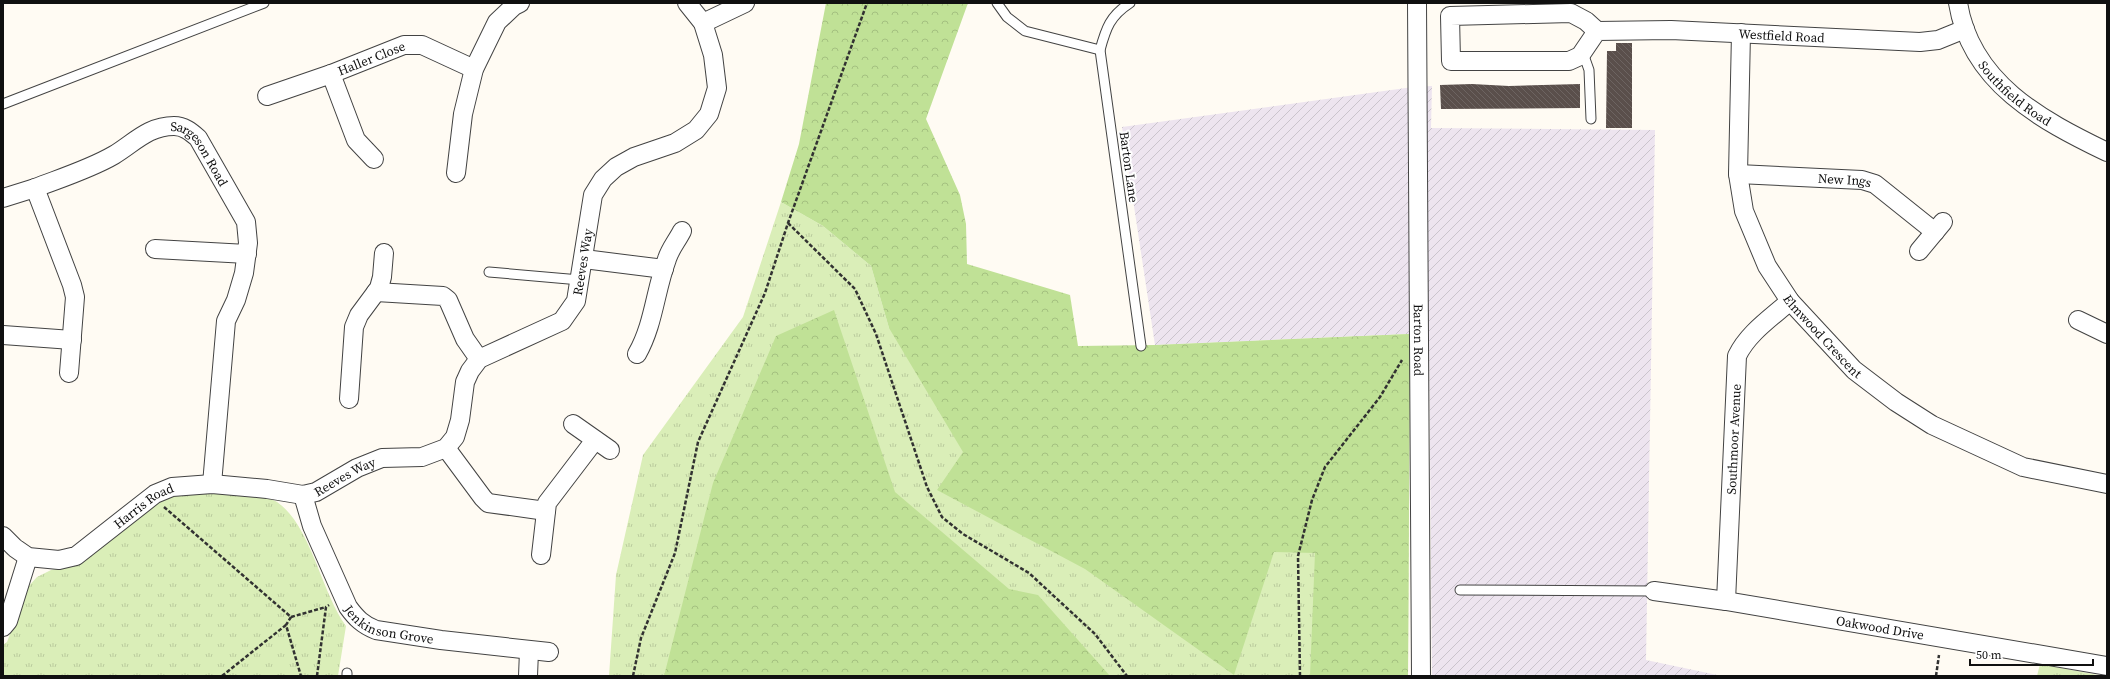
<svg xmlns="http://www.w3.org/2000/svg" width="2110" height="679" viewBox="0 0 2110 679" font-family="'Source Serif 4',serif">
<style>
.industrial{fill:url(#industrial-furrows)}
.grass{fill:url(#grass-tufts)}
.forest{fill:url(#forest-crowns)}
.building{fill:url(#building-back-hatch)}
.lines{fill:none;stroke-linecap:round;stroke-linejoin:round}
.lane-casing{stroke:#434343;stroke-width:11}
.street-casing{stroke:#434343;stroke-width:20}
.path{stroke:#323232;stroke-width:2.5;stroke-dasharray:4 2;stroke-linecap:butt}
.lane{stroke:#fff;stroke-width:9}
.street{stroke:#fff;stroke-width:18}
.labels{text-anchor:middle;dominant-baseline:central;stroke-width:4;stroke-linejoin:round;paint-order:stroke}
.street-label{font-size:13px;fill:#101010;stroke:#fff}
</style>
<defs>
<pattern id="industrial-furrows" width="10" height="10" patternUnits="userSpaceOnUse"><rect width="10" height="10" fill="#ede4ef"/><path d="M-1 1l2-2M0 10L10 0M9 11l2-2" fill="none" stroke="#cac3cc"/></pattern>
<pattern id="grass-tufts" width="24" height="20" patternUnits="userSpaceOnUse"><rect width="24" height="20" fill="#daeeb8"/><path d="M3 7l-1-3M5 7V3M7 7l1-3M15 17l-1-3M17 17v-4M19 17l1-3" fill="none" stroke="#bacb9d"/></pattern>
<pattern id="forest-crowns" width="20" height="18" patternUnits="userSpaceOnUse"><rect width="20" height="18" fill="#c0e196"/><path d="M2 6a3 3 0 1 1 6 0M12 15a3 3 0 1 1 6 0" fill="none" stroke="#a4c080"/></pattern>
<pattern id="building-back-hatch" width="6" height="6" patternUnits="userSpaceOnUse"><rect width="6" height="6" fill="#5a4f4b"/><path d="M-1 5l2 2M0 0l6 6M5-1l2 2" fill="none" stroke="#6d6461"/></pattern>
</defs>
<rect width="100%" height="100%" fill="#fffbf3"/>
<path class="industrial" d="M1432 86 1431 128 1655 130 1646 660 1722 676H1432L1429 336 1410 334 1155 345 1122 127 1413 87Z"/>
<g class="grass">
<path d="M781 202 823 226 871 266 889 328 1078 346H1141L1410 334 1408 676H609L616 575 643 455 743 317Z"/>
<path d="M183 493C202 493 263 493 277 502 311 525 321 592 346 626L338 676H3V645L7 642 27 588 37 577 51 570 72 566 162 500Z"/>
<path d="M2040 664 2103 676H2037Z"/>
</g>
<g class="forest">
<path d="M826 3H968L926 119 960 195 966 224 967 264 1070 295 1078 346 1155 345 1410 334 1408 676H1310L1315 553 1274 552 1234 675 1085 569 937 490 963 452 889 328 871 266 823 226 781 202 799 144Z"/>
<path d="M834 310 895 492 1009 589 1038 595 1110 676H664L713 483 776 336Z"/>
</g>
<g class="building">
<path d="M1616 43H1632V128H1606L1607 51H1616Z"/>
<path d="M1472 84 1509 86 1580 84V108L1441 109 1440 85Z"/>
</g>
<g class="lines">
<g class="lane-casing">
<g id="lane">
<path d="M997 3 1007 17 1025 31 1100 50"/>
<path d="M1130 3C1110 16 1106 28 1100 50L1141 346"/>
<path d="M1583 53 1589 70 1591 119"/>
<path d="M3 104 264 3"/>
<path d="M489 272 580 280"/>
<path d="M1460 590 1654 591"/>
<path d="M347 676V673"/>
</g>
</g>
<g class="street-casing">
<g id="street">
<path id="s1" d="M1417 3 1421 676"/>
<path id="s2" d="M1958 3C1971 83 2041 120 2107 152"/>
<path d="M703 23 745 3"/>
<path id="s3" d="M1597 31 1580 56 1569 61H1451L1450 16 1571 13 1586 21 1597 31 1671 30 1920 42 1938 40 1965 29"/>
<path id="s4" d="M1741 33 1738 174 1744 211 1767 266 1790 301 1854 370 1896 402 1932 425 2023 467 2107 484"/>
<path d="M331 74 356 140 374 159"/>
<path id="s5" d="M267 96 331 74 404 45H422L474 69"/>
<path d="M456 173 463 114 474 69 497 22 514 6 520 3"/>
<path id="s6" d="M1738 174 1862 180 1875 184 1935 232"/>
<path d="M3 198 35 188"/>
<path d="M155 249 247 254"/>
<path d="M1919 251 1943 222"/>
<path d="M584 259 664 269"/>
<path d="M376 292 443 296 448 300 465 339 479 359"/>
<path d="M2078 320 2107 334"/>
<path d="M3 335 72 340"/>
<path d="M637 354C654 324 655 291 667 259 670 249 677 241 682 231"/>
<path id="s7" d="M69 373 75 297 72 285 35 188C61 178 90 169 114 155 134 143 148 126 174 126 184 126 191 132 198 138L246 222 248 243 244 273 236 300 226 321 212 484"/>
<path d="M349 399 354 327 359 315 379 288 382 277 384 253"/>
<path d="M573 424 610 450"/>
<path d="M446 448 483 498 488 503 546 511"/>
<path id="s8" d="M303 495 312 526 348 607C356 618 363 625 376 630L441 640 549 652"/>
<path id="s9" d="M3 536 15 548 28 557 59 560 76 556 155 494 172 487 212 484 267 489 303 495 316 492 357 468 382 458 422 457 446 448 455 437 460 420 465 382 470 371 479 359 562 321 576 301 593 195 603 179 616 167 634 157 675 143 696 130 709 114 717 88 713 55 703 23 687 3"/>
<path d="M541 555 547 503 595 440"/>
<path id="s10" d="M1654 591 1726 601 2107 666"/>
<path id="s11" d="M1726 601 1737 356C1748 333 1771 318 1790 301"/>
<path d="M3 627 8 621 28 557"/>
<path d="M528 676 529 651"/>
</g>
</g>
<g class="path">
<path d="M788 223 855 289 876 334 927 487 942 517 963 534 1029 573 1095 634 1127 676"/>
<path d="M164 507 291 617 286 625 301 676"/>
<path d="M291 617 326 607"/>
<path d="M222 676 286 625"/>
<path d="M317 676 326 607 329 605"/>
<path d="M633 676 641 638 675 553 698 442 765 293 788 223 867 3"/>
<path d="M1300 676 1298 556 1312 500 1325 467 1380 397 1402 360"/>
<path d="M1936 676 1939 655"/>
</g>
<use href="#lane" class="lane"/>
<use href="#street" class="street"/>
</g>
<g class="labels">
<g class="street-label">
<text stroke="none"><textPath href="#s3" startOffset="543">Westfield Road</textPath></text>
<text stroke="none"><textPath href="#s5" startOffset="111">Haller Close</textPath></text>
<text stroke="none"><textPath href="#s2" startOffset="110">Southfield Road</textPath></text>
<text stroke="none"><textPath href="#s7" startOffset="385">Sargeson Road</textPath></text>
<text transform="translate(1129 167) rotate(82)">Barton Lane</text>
<text stroke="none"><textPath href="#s6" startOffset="107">New Ings</textPath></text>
<text stroke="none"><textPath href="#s9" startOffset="738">Reeves Way</textPath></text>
<text stroke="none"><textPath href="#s4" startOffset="328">Elmwood Crescent</textPath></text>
<text stroke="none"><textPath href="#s1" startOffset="337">Barton Road</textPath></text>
<text stroke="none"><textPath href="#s11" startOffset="162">Southmoor Avenue</textPath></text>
<text stroke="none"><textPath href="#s9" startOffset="378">Reeves Way</textPath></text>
<text stroke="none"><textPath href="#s9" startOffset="166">Harris Road</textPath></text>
<text stroke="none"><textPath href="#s8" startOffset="168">Jenkinson Grove</textPath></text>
<text stroke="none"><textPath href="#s10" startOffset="229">Oakwood Drive</textPath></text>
</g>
</g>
<rect width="2110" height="679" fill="none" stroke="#101010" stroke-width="8"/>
<path d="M1970 659v6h123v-6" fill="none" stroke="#101010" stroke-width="2"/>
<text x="1976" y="659" font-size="12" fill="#101010" stroke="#ffffff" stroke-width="3" paint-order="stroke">50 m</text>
</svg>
